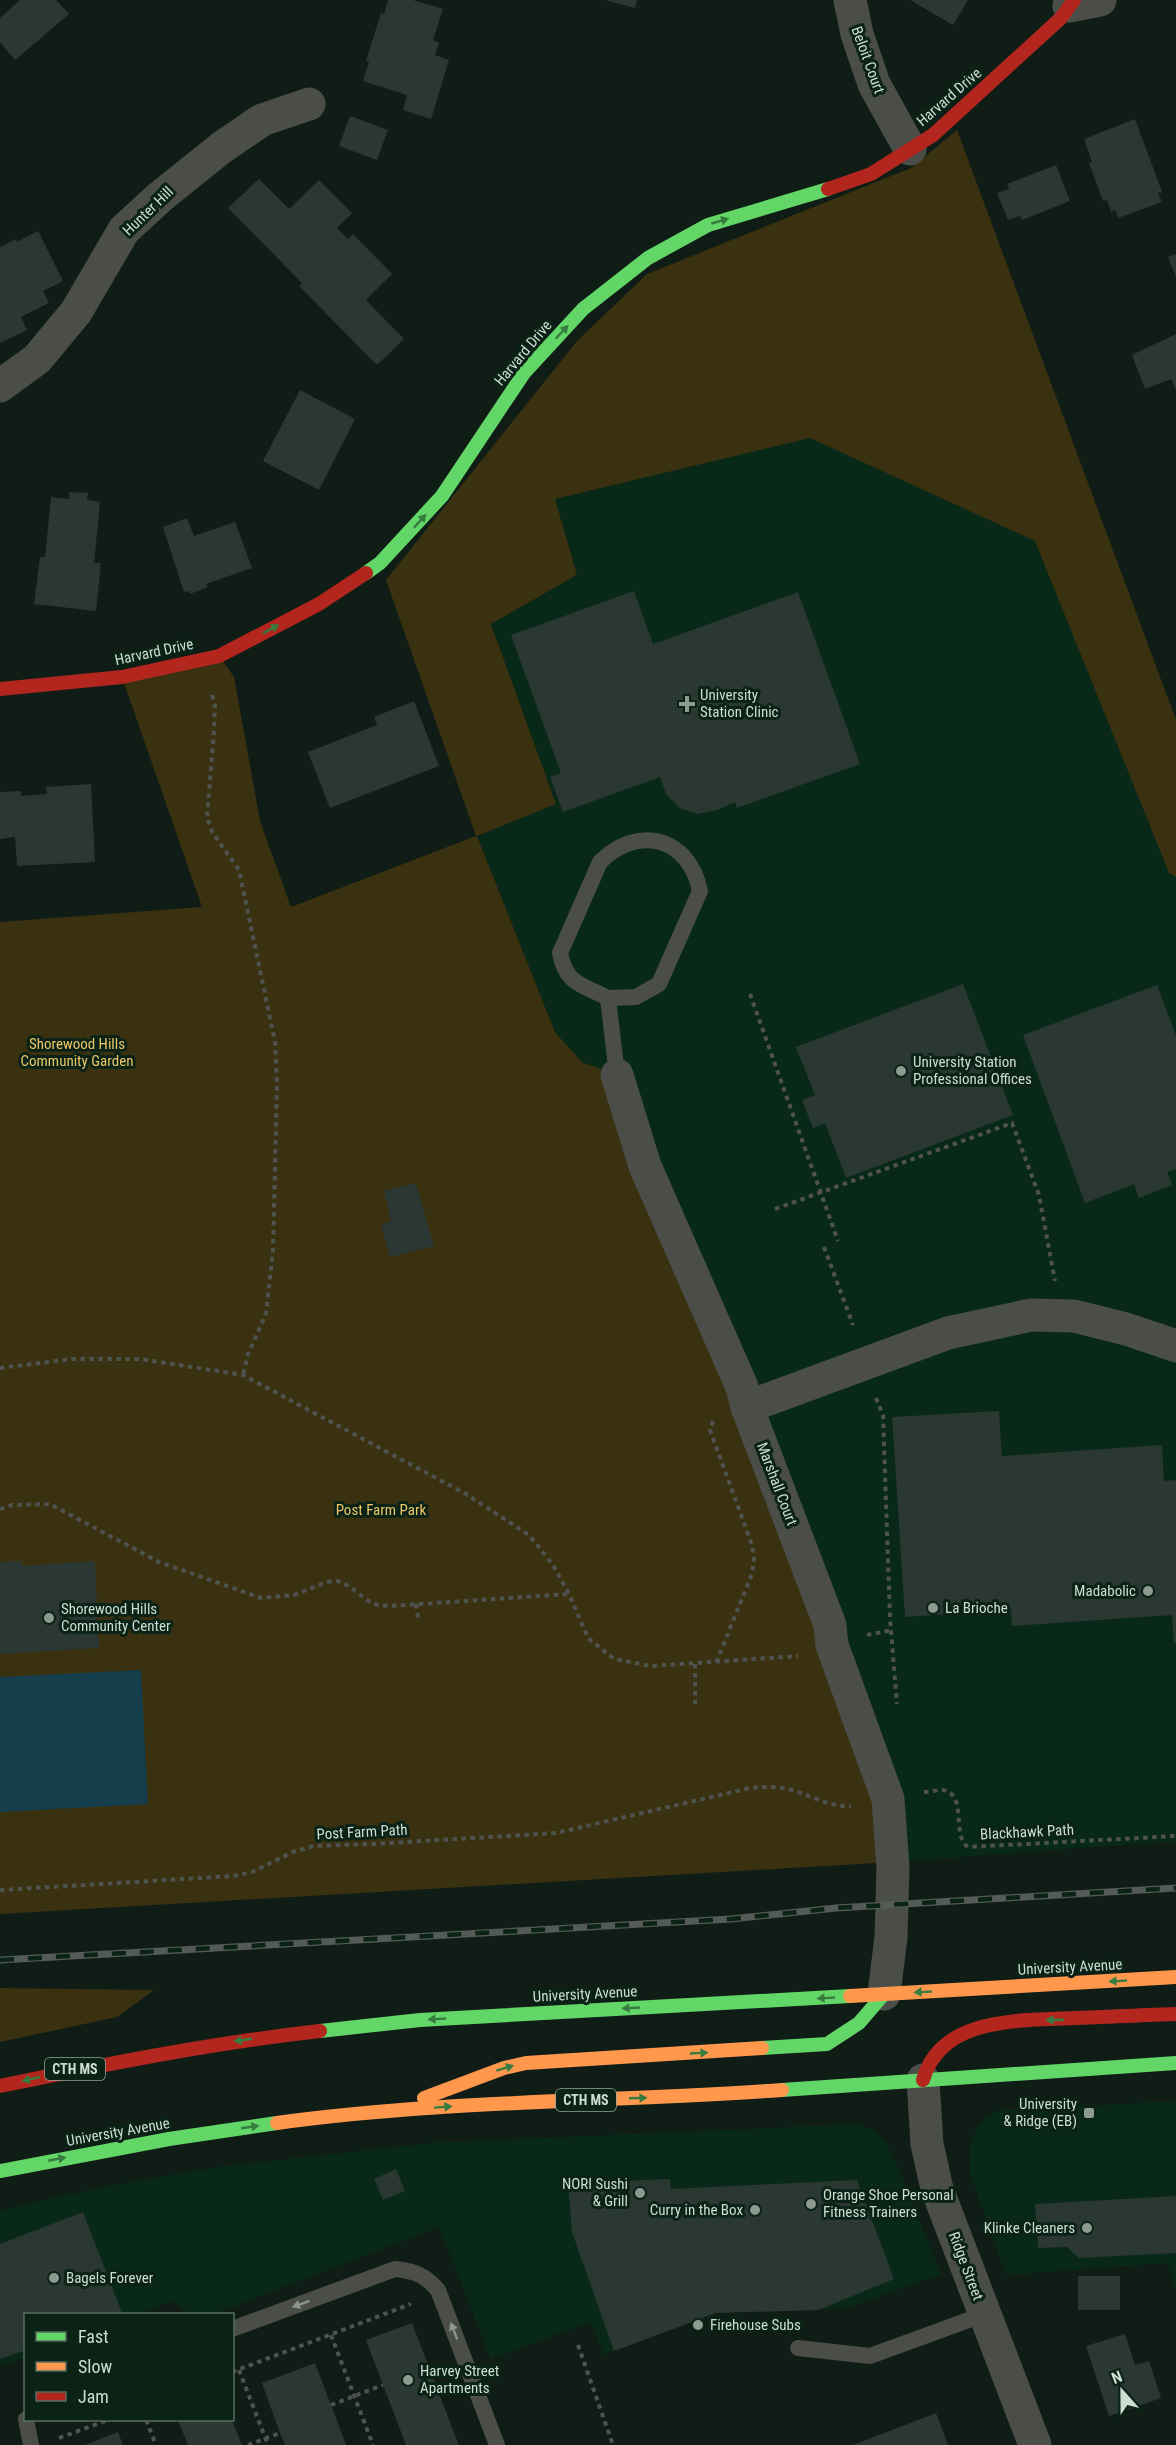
<svg xmlns="http://www.w3.org/2000/svg" width="1176" height="2445" viewBox="0 0 1176 2445" font-family="'Roboto Condensed',sans-serif">
<style>
.built{fill:#082818}
.green{fill:#3a3110}
.water{fill:#153e4d}
.building{fill:#2b3733}
.lines{fill:none;stroke-linecap:round;stroke-linejoin:round}
.path{stroke:#4f5350;stroke-width:4;stroke-dasharray:4.5 4.5;stroke-linecap:butt}
.lane{stroke:#4a4d48;stroke-width:16}
.street{stroke:#4a4d48;stroke-width:33}
.fast{stroke:#63d668;stroke-width:14}
.slow{stroke:#ff974d;stroke-width:14}
.jam{stroke:#b3261e;stroke-width:14}
.rail-casing{stroke:#545b57;stroke-width:7}
.rail{stroke:#0a2316;stroke-width:4.5;stroke-dasharray:14;stroke-linecap:butt}
.oneway{fill:#367c3f}
.oneway2{fill:#8c958e}
.poi-dot{fill:#8c9a92;stroke:#0a2316;stroke-width:2}
.labels{text-anchor:middle;dominant-baseline:central;stroke-width:6;stroke-linejoin:round;paint-order:stroke}
.shield{fill:#0a2316;stroke:#93a59b;stroke-width:1.5}
.shield-label{font-size:14px;font-weight:bold;fill:#ceddd4}
.street-label{font-size:15px;fill:#ceddd4;stroke:#0a2316}
.poi-label{font-size:15px;fill:#ceddd4;stroke:#0a2316;text-anchor:start}
.park-label{font-size:15px;fill:#ecc667;stroke:#0a2316}
</style>
<rect width="100%" height="100%" fill="#101d16"/>
<g class="built">
<path d="M872 389 1104 528 1176 720V1841L893 1862 617 1075 582 1062 555 1032 477 836 556 804 491 624 577 575 554 498Z"/>
<path d="M1176 2101V2288L1167 2263 1006 2275 970 2173 969 2147 977 2128 985 2117 997 2111Z"/>
<path d="M857 2124 874 2130 884 2140 896 2162 941 2274 847 2308 716 2313 604 2355 591 2322 491 2359 439 2227 214 2314H192L172 2301 137 2314H26L25 2357 0 2366V2210L98 2188 211 2168 430 2143Z"/>
</g>
<g class="green">
<path d="M957 130 1176 720V877L1169 873 1035 541 810 438 555 499 577 575 491 624 556 804 477 836 555 1032 582 1062 617 1075 742 1386 893 1862 0 1914V922L202 907 122 677 219 656 234 677 260 821 291 907 476 836 386 580 577 341 647 274 911 168Z"/>
<path d="M0 1988 154 1990 117 2017 0 2042Z"/>
</g>
<path class="water" d="M141 1670 148 1804 0 1812V1677Z"/>
<g class="building">
<path d="M20 0H56L69 14 15 60 0 42V18Z"/>
<path d="M388 0H413L443 9 433 40 439 43 435 55 449 60 431 119 403 110 407 95 363 81 369 62 366 61 381 13 384 14Z"/>
<path d="M605 0H637L635 8Z"/>
<path d="M910 0H968L953 25Z"/>
<path d="M350 116 388 130 377 160 339 146Z"/>
<path d="M1135 119 1162 192 1158 193 1162 202 1118 218 1115 210 1111 212 1107 200 1103 201 1089 163 1092 162 1084 139Z"/>
<path d="M1056 165 1070 201 1022 220 1020 216 1008 220 997 193 1009 189 1007 184Z"/>
<path d="M259 179 289 209 319 180 352 213 337 228 348 239 353 234 392 274 366 300 404 339 377 365 299 286 302 283 228 208Z"/>
<path d="M38 231 63 281 43 291 49 303 21 317 27 330 0 343V247L16 239 17 242Z"/>
<path d="M1176 254V277L1168 257Z"/>
<path d="M1176 334V390L1171 379 1145 389 1132 355Z"/>
<path d="M300 390 355 419 319 490 263 461Z"/>
<path d="M69 492 88 493 87 500 100 502 94 563H101L96 611 34 604 40 557H45L51 497 69 499Z"/>
<path d="M187 518 194 536 235 522 252 568 206 584 208 587 190 594 188 591 184 592 163 527Z"/>
<path d="M634 591 653 644 798 592 860 764 737 808 735 802 717 810 697 814 680 808 666 794 660 777 563 812 550 777 561 773 511 635Z"/>
<path d="M414 701 439 766 330 808 308 752 377 725 374 717Z"/>
<path d="M91 784 95 862 17 866 15 837 0 839V792L21 791V796L47 794 46 787Z"/>
<path d="M963 984 1013 1115 846 1178 825 1123 813 1128 802 1100 815 1095 796 1047Z"/>
<path d="M1157 985 1176 1036V1169L1167 1172 1172 1185 1139 1198 1134 1184 1085 1203 1023 1035Z"/>
<path d="M416 1183 434 1246 390 1257 381 1224 391 1221 384 1191Z"/>
<path d="M999 1411 1002 1456 1162 1445 1164 1481 1176 1480V1643H1174L1172 1615 1012 1626 1011 1610 905 1617 892 1417Z"/>
<path d="M21 1561 22 1566 95 1561 99 1648 0 1654V1562Z"/>
<path d="M396 2169 405 2191 383 2200 374 2179Z"/>
<path d="M670 2179 671 2189 857 2180 894 2279 818 2310 716 2313 614 2351 572 2232 568 2183Z"/>
<path d="M1176 2196V2253L1079 2258 1067 2247 1038 2248 1035 2204Z"/>
<path d="M83 2212 122 2313 26 2314V2350L0 2359V2244Z"/>
<rect x="1078" y="2276" width="42" height="34"/>
<path d="M412 2323 458 2443 459 2445H406L366 2340Z"/>
<path d="M1125 2334 1135 2365 1149 2361 1161 2398 1109 2416 1086 2346Z"/>
<path d="M315 2363 331 2405 346 2445H285L280 2433 262 2383Z"/>
<path d="M936 2413 948 2445H853Z"/>
<path d="M178 2420H232L242 2445H188Z"/>
<path d="M118 2432 123 2445H85Z"/>
</g>
<g class="lines">
<g class="path">
<path d="M212 695 215 706 214 730 207 817 212 832 239 870 275 1042 277 1085 273 1249 266 1314 248 1354 243 1375"/>
<path d="M750 994 838 1241"/>
<path d="M775 1209 1012 1123 1039 1195 1055 1281"/>
<path d="M824 1247 853 1325"/>
<path d="M0 1368 72 1359H140L243 1375 466 1494 529 1535 553 1565 569 1594 588 1638 614 1659 651 1666 798 1656"/>
<path d="M876 1398 883 1415 890 1618 897 1704"/>
<path d="M713 1421 710 1430 752 1545 754 1559 752 1574 716 1663"/>
<path d="M0 1509 12 1505 50 1504 159 1562 261 1598 294 1595 327 1582 338 1581 349 1586 367 1600 377 1605 390 1606 569 1594"/>
<path d="M416 1604 418 1618"/>
<path d="M867 1635 892 1630"/>
<path d="M695 1664V1704"/>
<path d="M924 1792C929 1792 937 1790 943 1790 968 1794 951 1836 968 1847L1176 1836"/>
<path d="M0 1890 234 1876 252 1872 293 1852 313 1846 372 1844 556 1833 750 1788C763 1787 775 1786 788 1789 809 1794 830 1808 851 1806"/>
<path d="M331 2335 373 2445"/>
<path d="M578 2345 613 2445"/>
<path d="M239 2370 268 2445"/>
<path d="M232 2372 411 2304"/>
<path d="M331 2405 383 2385"/>
<path d="M146 2420 156 2445"/>
<path d="M59 2438 108 2420"/>
<path d="M248 2445 280 2433"/>
</g>
<g class="lane">
<path d="M608 998 636 997 659 984 700 891C689 837 638 824 600 862L560 953C566 985 583 985 608 998L617 1075"/>
<path d="M232 2329 395 2269C415 2271 425 2275 438 2290L497 2445"/>
<path d="M798 2348 870 2356 985 2314"/>
<path d="M26 2419 31 2445"/>
</g>
<g class="street">
<path d="M850 0 857 34 874 84 910 149"/>
<path d="M1069 6 1100 0"/>
<path d="M0 386 37 359 76 312 124 230 160 197 221 148 262 120 309 104"/>
<path d="M617 1075 645 1166 742 1387 747 1407 830 1625 832 1645 888 1799 893 1868 891 1937 884 1994"/>
<path d="M747 1407 948 1333 1031 1315 1074 1316 1126 1329 1176 1346"/>
<path d="M923 2080 927 2144 937 2189 1035 2445"/>
</g>
<g class="fast">
<path d="M366 573 380 563 442 496 524 373 583 309 648 258 708 225 828 189"/>
<path d="M320 2031 420 2020 850 1996"/>
<path d="M762 2048 827 2044 859 2023 884 1994"/>
<path d="M782 2090 1176 2063"/>
<path d="M0 2171 169 2139 277 2123"/>
</g>
<g class="slow">
<path d="M850 1996 1176 1977"/>
<path d="M424 2098 504 2068 526 2063 762 2048"/>
<path d="M277 2123C444 2100 614 2102 782 2090"/>
</g>
<g class="jam">
<path d="M828 189 871 174 933 135 1061 18 1074 0"/>
<path d="M0 689 122 677 219 656 319 604 366 573"/>
<path d="M923 2080C941 2016 1020 2021 1074 2018 1108 2017 1142 2015 1176 2014"/>
<path d="M0 2086C107 2064 212 2043 320 2031"/>
</g>
<g class="rail-casing">
<path id="rail" d="M0 1960 731 1919 836 1908 1176 1888"/>
</g>
<use href="#rail" class="rail"/>
</g>
<defs><path id="oneway-solid" d="M-6-.8H1V-3.2L6.5 0L1 3.2V.8H-6Z" transform="scale(1.5)"/></defs>
<g class="oneway">
<use href="#oneway-solid" transform="translate(720 221) rotate(-16)"/>
<use href="#oneway-solid" transform="translate(562 332) rotate(-47)"/>
<use href="#oneway-solid" transform="translate(420 521) rotate(-48)"/>
<use href="#oneway-solid" transform="translate(271 629) rotate(-27)"/>
<use href="#oneway-solid" transform="translate(1118 1981) rotate(177)"/>
<use href="#oneway-solid" transform="translate(923 1992) rotate(177)"/>
<use href="#oneway-solid" transform="translate(826 1998) rotate(177)"/>
<use href="#oneway-solid" transform="translate(631 2008) rotate(177)"/>
<use href="#oneway-solid" transform="translate(437 2019) rotate(177)"/>
<use href="#oneway-solid" transform="translate(1055 2020) rotate(178)"/>
<use href="#oneway-solid" transform="translate(243 2040) rotate(172)"/>
<use href="#oneway-solid" transform="translate(699 2053) rotate(-3)"/>
<use href="#oneway-solid" transform="translate(505 2068) rotate(-17)"/>
<use href="#oneway-solid" transform="translate(31 2079) rotate(167)"/>
<use href="#oneway-solid" transform="translate(638 2098) rotate(-2)"/>
<use href="#oneway-solid" transform="translate(443 2107) rotate(-4)"/>
<use href="#oneway-solid" transform="translate(250 2127) rotate(-8)"/>
<use href="#oneway-solid" transform="translate(57 2159) rotate(-11)"/>
</g>
<g class="oneway2">
<use href="#oneway-solid" transform="translate(301 2304) rotate(160)"/>
<use href="#oneway-solid" transform="translate(454 2331) rotate(-111)"/>
</g>
<g class="poi-dot">
<path d="M684 695h6v6h6v6h-6v6h-6v-6h-6v-6h6z"/>
<circle cx="901" cy="1071" r="6"/>
<circle cx="1148" cy="1591" r="6"/>
<circle cx="933" cy="1608" r="6"/>
<circle cx="49" cy="1618" r="6"/>
<rect x="1083" y="2107" width="12" height="12" rx="3"/>
<circle cx="640" cy="2193" r="6"/>
<circle cx="811" cy="2204" r="6"/>
<circle cx="755" cy="2210" r="6"/>
<circle cx="1087" cy="2228" r="6"/>
<circle cx="54" cy="2278" r="6"/>
<circle cx="698" cy="2325" r="6"/>
<circle cx="408" cy="2380" r="6"/>
</g>
<g class="labels">
<g class="shield">
<rect x="45" y="2058" width="60" height="22" rx="4.5"/>
<rect x="556" y="2089" width="60" height="22" rx="4.5"/>
</g>
<g class="shield-label">
<text x="75" y="2069">CTH MS</text>
<text x="586" y="2100">CTH MS</text>
</g>
<g class="street-label">
<text transform="translate(868 60) rotate(70)">Beloit Court</text>
<text transform="translate(949 97) rotate(-41)">Harvard Drive</text>
<text transform="translate(148 211) rotate(-44)">Hunter Hill</text>
<text transform="translate(523 353) rotate(-50)">Harvard Drive</text>
<text transform="translate(154 652) rotate(-12)">Harvard Drive</text>
<text transform="translate(777 1484) rotate(69)">Marshall Court</text>
<text transform="translate(362 1832) rotate(-3)">Post Farm Path</text>
<text transform="translate(1027 1832) rotate(-3)">Blackhawk Path</text>
<text transform="translate(1070 1967) rotate(-3)">University Avenue</text>
<text transform="translate(585 1994) rotate(-3)">University Avenue</text>
<text transform="translate(118 2132) rotate(-10)">University Avenue</text>
<text transform="translate(966 2266) rotate(69)">Ridge Street</text>
</g>
<g class="poi-label">
<text x="700" y="695">University<tspan x="700" dy="17">Station Clinic</tspan></text>
<text x="913" y="1062">University Station<tspan x="913" dy="17">Professional Offices</tspan></text>
<text x="1136" y="1591" text-anchor="end">Madabolic</text>
<text x="945" y="1608">La Brioche</text>
<text x="61" y="1609">Shorewood Hills<tspan x="61" dy="17">Community Center</tspan></text>
<text x="1077" y="2104" text-anchor="end">University<tspan x="1077" dy="17">&amp; Ridge (EB)</tspan></text>
<text x="628" y="2184" text-anchor="end">NORI Sushi<tspan x="628" dy="17">&amp; Grill</tspan></text>
<text x="823" y="2195">Orange Shoe Personal<tspan x="823" dy="17">Fitness Trainers</tspan></text>
<text x="743" y="2210" text-anchor="end">Curry in the Box</text>
<text x="1075" y="2228" text-anchor="end">Klinke Cleaners</text>
<text x="66" y="2278">Bagels Forever</text>
<text x="710" y="2325">Firehouse Subs</text>
<text x="420" y="2371">Harvey Street<tspan x="420" dy="17">Apartments</tspan></text>
</g>
<g class="park-label">
<text x="77" y="1044">Shorewood Hills<tspan x="77" dy="17">Community Garden</tspan></text>
<text x="381" y="1510">Post Farm Park</text>
</g>
</g>
<rect x="24" y="2313" width="210" height="108" fill="#0a2316" stroke="#586d62" stroke-width="1.5"/>
<rect x="36" y="2332" width="30" height="9" fill="#63d668" stroke="#586d62" stroke-width="1.5"/>
<text x="78" y="2343" font-size="18" fill="#ceddd4">Fast</text>
<rect x="36" y="2362" width="30" height="9" fill="#ff974d" stroke="#586d62" stroke-width="1.5"/>
<text x="78" y="2373" font-size="18" fill="#ceddd4">Slow</text>
<rect x="36" y="2392" width="30" height="9" fill="#b3261e" stroke="#586d62" stroke-width="1.5"/>
<text x="78" y="2403" font-size="18" fill="#ceddd4">Jam</text>
<g transform="translate(1122 2391) rotate(339)" stroke="#0a2316" stroke-width="4.5" paint-order="stroke">
<path d="M0-4.5L10 22L0 15L-10 22Z" fill="#ceddd4"/>
<text y="-9" font-size="16" font-weight="bold" text-anchor="middle" fill="#ceddd4">N</text>
</g>
</svg>
